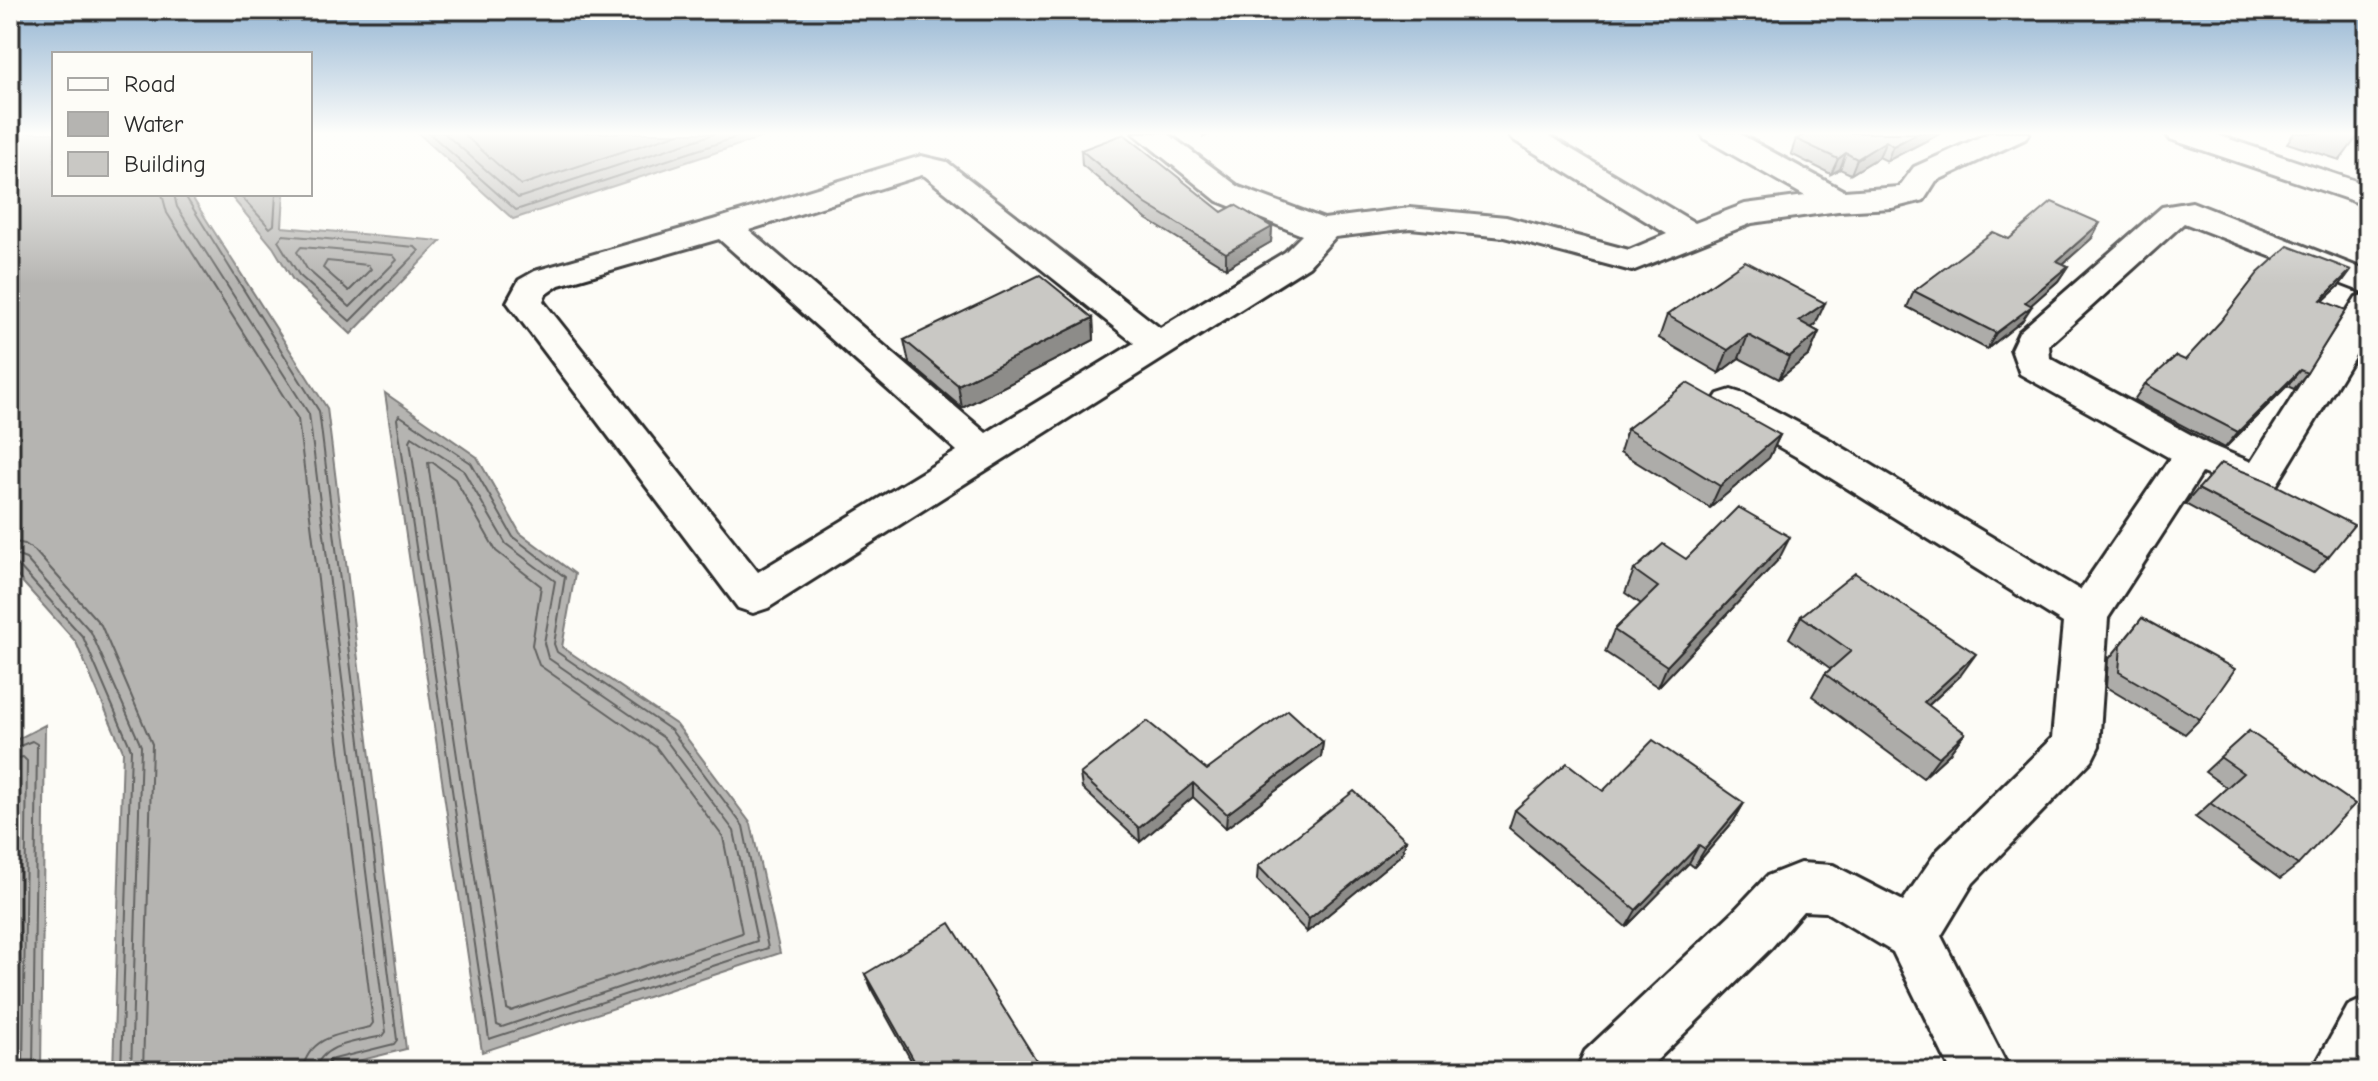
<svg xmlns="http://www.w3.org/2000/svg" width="2378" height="1081" viewBox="0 0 2378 1081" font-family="'Comic Neue',sans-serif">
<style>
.water{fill:#b5b4b1;stroke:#7e7d7b;stroke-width:2}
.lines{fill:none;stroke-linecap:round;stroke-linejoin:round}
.shore{stroke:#626261;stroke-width:2}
.street-casing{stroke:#2b2b2b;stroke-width:6}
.street{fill:#fdfcf7;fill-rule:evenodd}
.wall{fill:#adaca9;stroke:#2b2b2b;stroke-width:2}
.shaded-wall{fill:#8d8c89;stroke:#2b2b2b;stroke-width:2}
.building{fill:#c9c8c4;stroke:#2b2b2b;stroke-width:2}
</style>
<rect width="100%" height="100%" fill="#fdfcf7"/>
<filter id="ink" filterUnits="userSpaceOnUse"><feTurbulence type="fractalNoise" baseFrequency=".0125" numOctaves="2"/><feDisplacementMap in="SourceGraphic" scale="16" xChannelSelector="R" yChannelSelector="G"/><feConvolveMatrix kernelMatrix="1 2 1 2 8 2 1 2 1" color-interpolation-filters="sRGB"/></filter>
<g filter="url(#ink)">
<g class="water">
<path d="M10 133H54V194H190L327 408 406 1049 318 1071H113L123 751 76 642 10 568Z"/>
<path d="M418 133H775L513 219Z"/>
<path d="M229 194H284L282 227 441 241 351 334 293 280 273 247Z"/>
<path d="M385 393 477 457 520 533 575 574 562 647 677 725 751 824 780 953 482 1052Z"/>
<path d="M45 725 41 1071H10V743Z"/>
</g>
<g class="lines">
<g class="shore">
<path d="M429 133 516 210 749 133"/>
<path d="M444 133 518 198 717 133"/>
<path d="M462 133 521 185 679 133"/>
<path d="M162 194 167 213 298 419 373 1023 370 1027C340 1034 309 1036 302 1071"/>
<path d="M174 194 177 207 309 414 386 1032 383 1036C358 1042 323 1042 314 1071"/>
<path d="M184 194 319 411 397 1040 394 1044 330 1060 325 1071"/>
<path d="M239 194 270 228 274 225 276 194"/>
<path d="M283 235 415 247 419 251 350 321 299 275 278 241Z"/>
<path d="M301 247 393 255 397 260 350 307 307 269 297 252Z"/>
<path d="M327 261 368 265 371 269 349 291 323 268Z"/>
<path d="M399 415 471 463 513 537 565 577 554 644 557 652 671 730 743 826 768 948 489 1039 397 419Z"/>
<path d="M412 437 463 470 506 544 555 581 544 643 548 658 664 738 734 831 757 941 502 1027 497 1025 410 441Z"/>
<path d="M432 462 455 479 496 551 541 586 532 645 539 665 656 747 723 837 742 933 511 1011 507 1009 428 463Z"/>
<path d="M10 541 25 544 35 551 101 625 152 744 143 1071"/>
<path d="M10 553 26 559 91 632 141 746 131 1071"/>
<path d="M10 563 19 566 83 637 131 749 121 1071"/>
<path d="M10 750 32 741 37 744 33 1071"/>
<path d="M10 760 23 757 27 761 23 1071"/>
<path d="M10 772 14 776 11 1071"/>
</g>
<g class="street-casing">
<g id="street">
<path d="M1133 133H1167L1239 187 1324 219 1410 208 1506 217 1629 250 1667 234 1512 139 1508 133H1544L1695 223 1745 204 1805 196 1705 139 1701 133H1738L1844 191 1899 187 1914 167 1989 133H2029L2025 139 1936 181 1924 200 1892 208 1838 211 1752 223 1632 271 1504 237 1410 228 1335 237 1309 266 768 608 753 613 738 608 507 302 519 280 535 271 713 220 921 156 947 162 1160 328 1285 252 1302 235 1217 201ZM922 175 925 176 1134 343 986 433 749 230ZM719 239 957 451 758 572 543 301 546 294 559 285Z"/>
<path d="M2166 133H2211L2368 185V206L2170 139Z"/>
<path d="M2192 202 2368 271V294L2184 223 2049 345 2050 358 2208 444 2251 462 2356 297 2368 294V334L2273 491 2259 495 2202 473 2108 618 2099 746 2092 760 1973 883 1941 936 2010 1071H1951L1893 952 1826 912 1803 911 1771 948 1646 1071H1576L1585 1051 1733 912 1767 876 1800 863 1833 865 1903 901 1937 851 2052 738 2063 623 1802 460 1718 412 1712 403 1718 394 1731 390 1744 394 1830 440 2080 590 2170 458 2020 374 2011 349 2019 332 2162 207Z"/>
<path d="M2368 997V1071H2312L2348 1006Z"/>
</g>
</g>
<use href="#street" class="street"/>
</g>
<g class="wall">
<path d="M1809 133H1941L1887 161 1879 157 1851 174 1840 169 1831 174 1791 154 1796 139Z"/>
<path d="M2294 133H2360L2340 160 2287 143Z"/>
<path d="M1081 150 1222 212 1272 227 1271 242 1226 268 1146 219 1082 165Z"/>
<path d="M2009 239H2091L2063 264 2068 266 2058 281 2031 305 2022 321 1987 349 1907 307 1914 291Z"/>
<path d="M2351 270 2339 286 2323 301 2307 373 2294 389 2287 386 2225 448 2134 400 2145 384 2185 360Z"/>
<path d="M1667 315 1815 325 1811 328 1819 332 1809 355 1779 379 1739 358 1719 373 1659 338Z"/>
<path d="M1093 318 1094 340 962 408 909 363 904 340Z"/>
<path d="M1627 429 1780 435 1769 458 1710 508 1620 452Z"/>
<path d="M2198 489 2328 557 2313 573 2185 504Z"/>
<path d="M1686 559H1779L1658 687 1605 652 1614 630 1641 604 1625 593 1634 570Z"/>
<path d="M1801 616 1960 676 1928 706 1965 733 1949 754 1923 778 1812 696 1825 674 1831 669 1789 638Z"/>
<path d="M2142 618 2200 719 2185 734 2106 687 2108 660Z"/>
<path d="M2249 731 2298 865 2280 879 2195 817 2227 788 2205 772Z"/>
<path d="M1323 742 1321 757 1226 828 1193 797 1140 842 1082 788 1080 774 1207 770Z"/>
<path d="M1603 791 1744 803 1733 822 1694 867 1689 863 1626 927 1509 828 1515 810Z"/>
<path d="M1406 840 1402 854 1307 932 1257 880 1258 866Z"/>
<path d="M865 974 1043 1071H917L873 992Z"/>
</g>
<g class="shaded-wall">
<path d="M1203 133H1214L1203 137Z"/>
<path d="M1918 133H1941L1887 161 1893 146Z"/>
<path d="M1886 141 1879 157 1851 174 1857 159Z"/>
<path d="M1846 153 1840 169 1831 174 1838 159Z"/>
<path d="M2100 223 2091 239 2048 277 2057 261Z"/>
<path d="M1272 227 1271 242 1226 268V253Z"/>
<path d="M2068 266 2058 281 2021 314 2032 306 2022 321 1987 349 1996 333 2025 302Z"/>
<path d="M2351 270 2339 286 2308 315 2321 300Z"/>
<path d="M1825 303 1815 325 1789 344 1799 321Z"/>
<path d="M1093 318 1094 340 962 408 958 385Z"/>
<path d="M1819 332 1809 355 1779 379 1789 357Z"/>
<path d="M1748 335 1739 358 1719 373 1728 350Z"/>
<path d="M2300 370 2287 386 2225 448 2238 432Z"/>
<path d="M1780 435 1769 458 1710 508 1720 486Z"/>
<path d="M1790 537 1779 559 1658 687 1667 666Z"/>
<path d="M1976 654 1960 676 1908 724 1924 702Z"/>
<path d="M1965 733 1949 754 1923 778 1939 757Z"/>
<path d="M1323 742 1321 757 1226 828 1227 814Z"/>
<path d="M1193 783V797L1140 842 1139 828Z"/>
<path d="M1744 803 1733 822 1694 867 1705 849Z"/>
<path d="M1406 840 1402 854 1307 932 1309 919Z"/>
<path d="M1699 845 1689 863 1626 927 1636 910Z"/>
</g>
<g class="building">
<path d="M1809 133H1918L1893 146 1886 141 1857 159 1846 153 1838 159 1796 139Z"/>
<path d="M1124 134 1222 212 1235 205 1272 227 1226 253 1146 204 1081 150Z"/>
<path d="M2052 202 2100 223 2057 261 2068 266 2025 302 2032 306 1996 333 1914 291 1993 232 2009 239Z"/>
<path d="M2288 246 2351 270 2321 300 2346 310 2307 373 2300 370 2238 432 2145 384 2176 356 2185 360 2220 322 2258 273Z"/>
<path d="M1745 261 1825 303 1799 321 1819 332 1789 357 1748 335 1728 350 1667 315Z"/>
<path d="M1040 275 1093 318 958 385 904 340Z"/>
<path d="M1687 383 1780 435 1720 486 1627 429Z"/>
<path d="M2221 463 2266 480 2354 525 2328 557 2198 489Z"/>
<path d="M1738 507 1790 537 1667 666 1614 630 1658 587 1634 570 1663 544 1686 559Z"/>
<path d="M1855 573 1976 654 1924 702 1965 733 1939 757 1825 674 1851 651 1801 616Z"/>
<path d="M2142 618 2235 669 2200 719 2119 672 2121 645Z"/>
<path d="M1288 710 1323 742 1227 814 1193 783 1139 828 1080 774 1147 721 1207 770Z"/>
<path d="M2249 731 2355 804 2298 865 2210 803 2243 773 2220 757Z"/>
<path d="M1653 740 1744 803 1705 849 1699 845 1636 910 1515 810 1567 763 1603 791Z"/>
<path d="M1354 791 1406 840 1309 919 1258 866Z"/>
<path d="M950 923 1043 1071H920L865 974Z"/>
</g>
</g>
<linearGradient id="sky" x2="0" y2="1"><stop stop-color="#93b4d2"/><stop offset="0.47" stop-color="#fefefb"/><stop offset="1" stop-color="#fefefb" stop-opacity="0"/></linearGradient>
<rect width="2378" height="284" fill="url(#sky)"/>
<rect width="2378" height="1081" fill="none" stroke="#fdfcf7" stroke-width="40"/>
<rect x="20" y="20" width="2338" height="1041" fill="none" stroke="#2b2b2b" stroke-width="3" filter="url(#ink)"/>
<rect x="52" y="52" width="260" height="144" fill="#fdfcf7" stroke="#a9a8a5" stroke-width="2"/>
<rect x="68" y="78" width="40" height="12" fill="#fdfcf7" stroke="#a9a8a5" stroke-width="2"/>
<text x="124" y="92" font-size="24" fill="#2b2b2b">Road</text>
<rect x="68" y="112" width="40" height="24" fill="#b5b4b1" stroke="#a9a8a5" stroke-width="2"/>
<text x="124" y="132" font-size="24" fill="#2b2b2b">Water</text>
<rect x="68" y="152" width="40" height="24" fill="#c9c8c4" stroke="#a9a8a5" stroke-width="2"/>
<text x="124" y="172" font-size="24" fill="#2b2b2b">Building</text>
</svg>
